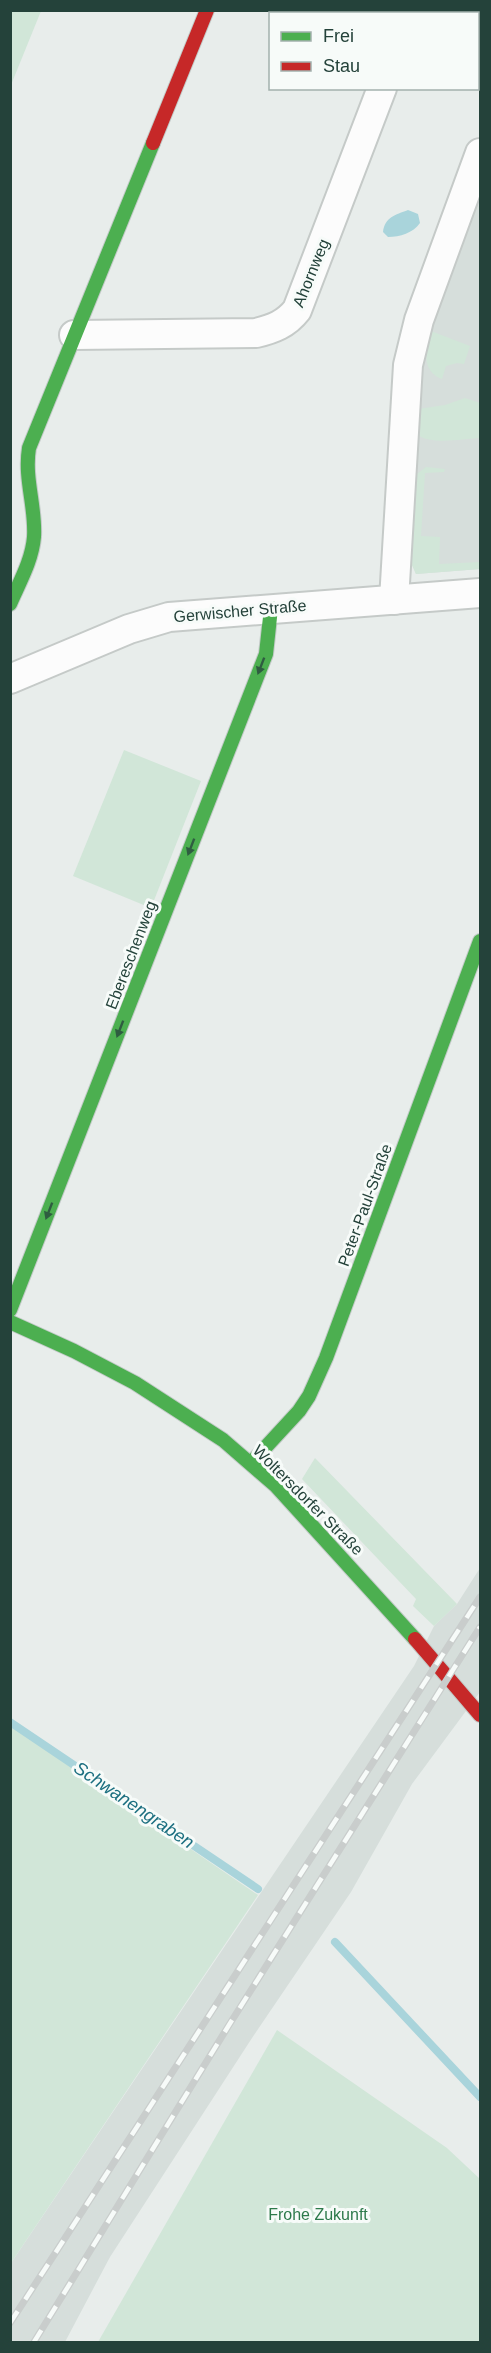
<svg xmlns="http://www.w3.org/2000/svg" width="491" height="2353" viewBox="0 0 491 2353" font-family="Arial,sans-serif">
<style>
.built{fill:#d6dedb}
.green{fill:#d1e6d8}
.water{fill:#a9d4db}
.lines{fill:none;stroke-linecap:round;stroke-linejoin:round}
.stream{stroke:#a9d4db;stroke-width:8}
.street-casing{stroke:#c5cac8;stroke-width:32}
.fast-casing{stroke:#c3cbc8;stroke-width:16}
.jam-casing{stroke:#c3cbc8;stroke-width:16}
.street{stroke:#fcfcfc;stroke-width:28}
.fast{stroke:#4caf50;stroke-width:14}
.jam{stroke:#c62828;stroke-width:14}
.rail-casing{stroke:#c9cdcc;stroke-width:7}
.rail{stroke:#f7fbf9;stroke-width:4.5;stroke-dasharray:14;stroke-linecap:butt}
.oneway{fill:#2e5d40}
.labels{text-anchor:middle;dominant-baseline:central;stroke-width:6;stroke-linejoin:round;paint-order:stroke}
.street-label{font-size:16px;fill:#24423a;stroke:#f7fbf9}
.park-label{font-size:16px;fill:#2d7a4b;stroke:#f7fbf9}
.water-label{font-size:18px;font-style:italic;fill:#1c6f80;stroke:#f7fbf9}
</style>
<rect width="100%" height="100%" fill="#e8edeb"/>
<g class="built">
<path d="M480 193V569L416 574 408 553 418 409 425 347Z"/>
<path d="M480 1568V1692L412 1784 351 1892 252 2038 110 2257 65 2342H11V2263L414 1666 434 1626 457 1604Z"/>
</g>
<g class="green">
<path d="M11 10 41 11 11 85 10 11Z"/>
<path d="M431 331 470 346 464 364 457 363 446 366 442 379C421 372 425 347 431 331Z"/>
<path d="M465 398 480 403V438C464 439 430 445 418 435V409L445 405Z"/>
<path d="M426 467 445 469 444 472 425 473 421 536 440 537 439 564 480 562V569L416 574 409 559 413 477Z"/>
<path d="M124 750 201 781 151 908 73 876Z"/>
<path d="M315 1458 457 1604 434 1626 413 1606 416 1599 302 1479Z"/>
<path d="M11 1726 258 1895 11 2263Z"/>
<path d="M277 2030 447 2148 480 2179V2342H98Z"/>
</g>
<path class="water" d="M408 210 418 214 420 223C413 233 400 237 388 237L383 232C385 217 395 215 408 210Z"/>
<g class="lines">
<g class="stream">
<path d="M10 1722 258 1889"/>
<path d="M335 1942 480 2097"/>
</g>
<g class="street-casing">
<g id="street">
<path d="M410 14 411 10"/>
<path d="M74 335 256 333C273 329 286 324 297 310L382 88"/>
<path d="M394 600 408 365 419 320 480 153"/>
<path d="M10 679 129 629 169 617 480 593"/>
</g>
</g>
<g class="fast-casing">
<g id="fast">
<path d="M10 604C19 583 32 561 34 537 36 507 24 479 29 448L153 143"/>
<path d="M10 1310 266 654 271 608"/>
<path d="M10 1322 74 1351 135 1383 223 1440 276 1486 415 1639"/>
<path d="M251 1463 299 1411 309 1396 326 1358 480 941"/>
</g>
</g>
<g class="jam-casing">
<g id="jam">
<path d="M153 143 207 10"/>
<path d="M415 1639 480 1715"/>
</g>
</g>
<use href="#street" class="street"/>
<use href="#fast" class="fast"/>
<use href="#jam" class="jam"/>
<g class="rail-casing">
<g id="rail">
<path d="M10 2323 480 1597"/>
<path d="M34 2342 229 2025 480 1627"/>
</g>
</g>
<use href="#rail" class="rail"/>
</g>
<defs><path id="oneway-solid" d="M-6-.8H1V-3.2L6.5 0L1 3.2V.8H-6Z" transform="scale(1.5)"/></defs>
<g class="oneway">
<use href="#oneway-solid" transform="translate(261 666) rotate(111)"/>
<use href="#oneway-solid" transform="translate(191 847) rotate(111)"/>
<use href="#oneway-solid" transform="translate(120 1029) rotate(111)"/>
<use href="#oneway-solid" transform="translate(49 1211) rotate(111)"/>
</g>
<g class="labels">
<g class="street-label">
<text transform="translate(311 273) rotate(-68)">Ahornweg</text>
<text transform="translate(240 611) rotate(-5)">Gerwischer Straße</text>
<text transform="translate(131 955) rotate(-69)">Ebereschenweg</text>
<text transform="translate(365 1205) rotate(-70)">Peter-Paul-Straße</text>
<text transform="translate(308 1500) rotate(45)">Woltersdorfer Straße</text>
</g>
<g class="park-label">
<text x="318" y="2214">Frohe Zukunft</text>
</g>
<g class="water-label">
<text transform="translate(134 1805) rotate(34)">Schwanengraben</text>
</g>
</g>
<rect width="491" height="2353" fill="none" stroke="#24423a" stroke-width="24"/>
<rect x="269" y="12" width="210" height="78" fill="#f7fbf9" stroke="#a3b1ad" stroke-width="1.5"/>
<rect x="281" y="32" width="30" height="9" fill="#4caf50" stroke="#a3b1ad" stroke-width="1.5"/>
<text x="323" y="42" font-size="18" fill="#24423a">Frei</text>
<rect x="281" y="62" width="30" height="9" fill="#c62828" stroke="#a3b1ad" stroke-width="1.5"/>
<text x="323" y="72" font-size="18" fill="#24423a">Stau</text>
</svg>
